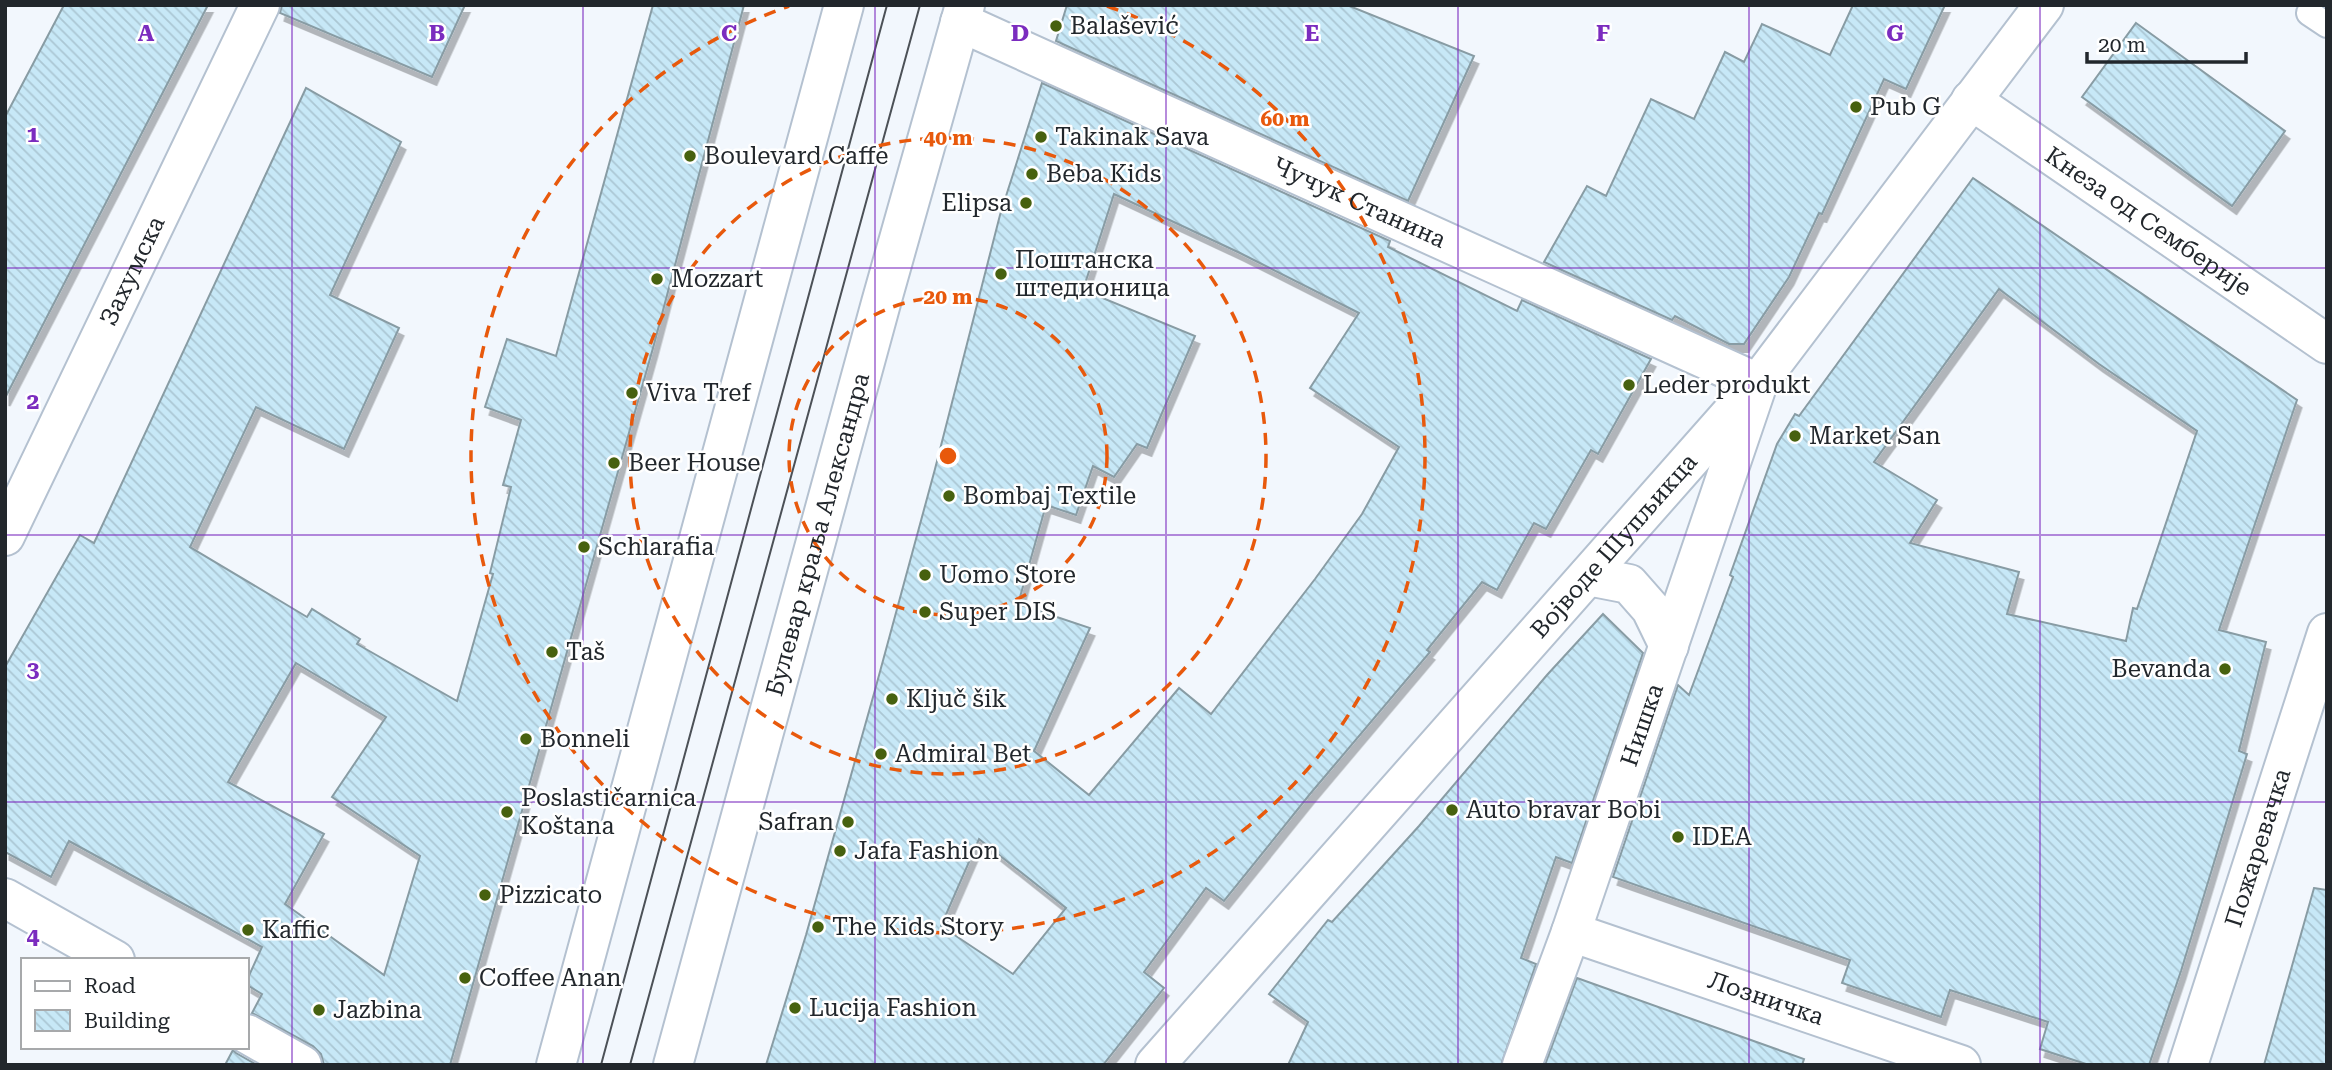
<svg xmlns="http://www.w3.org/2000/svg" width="2332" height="1070" viewBox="0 0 2332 1070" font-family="'Roboto Serif',serif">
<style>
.building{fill:url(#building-back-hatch);stroke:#889ca4;stroke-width:2;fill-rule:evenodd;filter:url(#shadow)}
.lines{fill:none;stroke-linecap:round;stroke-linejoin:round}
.service-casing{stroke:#b4c1d0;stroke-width:28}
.minor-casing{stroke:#b4c1d0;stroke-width:42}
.tertiary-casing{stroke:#b4c1d0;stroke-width:42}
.secondary-casing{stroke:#b4c1d0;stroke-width:42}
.service{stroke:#fff;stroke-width:24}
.minor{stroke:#fff;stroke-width:38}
.tertiary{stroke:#fff;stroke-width:38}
.secondary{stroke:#fff;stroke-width:38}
.tram{stroke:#4c5157;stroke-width:2}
.grid{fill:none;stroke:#7b2cbf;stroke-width:2;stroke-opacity:0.55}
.ring{fill:none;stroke:#e8590c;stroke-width:3.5;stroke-dasharray:12 9}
.poi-dot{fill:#47610f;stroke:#fff;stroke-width:2.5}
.labels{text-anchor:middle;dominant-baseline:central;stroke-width:5;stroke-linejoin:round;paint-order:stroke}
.poi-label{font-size:24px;fill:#22272c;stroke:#fff;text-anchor:start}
.street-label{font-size:24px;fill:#22272c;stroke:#fff}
.grid-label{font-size:23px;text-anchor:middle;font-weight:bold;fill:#7b2cbf;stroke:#fff;stroke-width:5;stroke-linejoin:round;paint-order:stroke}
.centre{fill:#e8590c;stroke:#fff;stroke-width:3.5}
.ring-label{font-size:21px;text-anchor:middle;font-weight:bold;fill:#e8590c;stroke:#fff;stroke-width:5;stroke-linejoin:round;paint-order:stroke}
</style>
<defs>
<pattern id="building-back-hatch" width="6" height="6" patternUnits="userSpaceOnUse" patternTransform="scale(1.75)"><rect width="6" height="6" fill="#c7e8f7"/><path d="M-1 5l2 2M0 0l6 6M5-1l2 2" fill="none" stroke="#abc7d4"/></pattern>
<filter id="shadow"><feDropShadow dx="4.5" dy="8" stdDeviation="0" flood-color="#0004"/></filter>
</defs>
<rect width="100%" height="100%" fill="#f2f7fd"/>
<g class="building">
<path d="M64 5H208L5 398V117Z"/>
<path d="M282 5H465L432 77 280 13Z"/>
<path d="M653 5H744L653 348 450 1065H324L321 1054 313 1046 252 1013 262 994 247 985V980L262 947 69 841 51 877 5 852V667L80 535 94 543 306 88 401 142 330 295 399 328 344 449 256 407 190 547 307 617 312 609 360 639 357 644 457 701 493 574 490 573 511 487 503 485 521 420 485 407 507 339 556 356ZM296 663 386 717 332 797 420 856 384 975 285 904 324 834 228 782Z"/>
<path d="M1067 5H1347L1474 56 1408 201 1056 41Z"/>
<path d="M1853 5H1945L1906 89 1884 79 1822 214 1819 213 1789 277 1744 344H1729L1675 316 1672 320 1544 262 1587 186 1606 196 1651 99 1694 119 1725 52 1744 62 1762 24 1830 55Z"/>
<path d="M2136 23 2285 131 2232 206 2082 97Z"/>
<path d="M1042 83 1390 241 1388 247 1517 311 1522 300 1651 359 1598 454 1591 450 1546 529 1534 523 1497 590 1482 582 1427 650 1430 652 1310 794 1224 901 1206 888 1144 972 1164 988 1103 1065H766L806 935 875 690 935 469 1000 215ZM1114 194 1240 253 1359 313 1310 388 1399 447 1362 514 1315 579 1211 714 1179 688 1089 795 1034 751 1090 628 1018 604 1046 505 1076 515 1093 466 1114 477 1137 444 1147 448 1195 336 1083 290ZM979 839 1066 908 1013 974 941 926Z"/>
<path d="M1973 178 2297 400 2219 630 2266 642 2239 751 2247 754 2181 971 2149 1065H2089L2040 1049 2048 1022 1950 990 1941 1017 1842 983 1850 960 1613 877 1678 685 1689 695 1733 577 1730 575 1777 444 1795 414 1799 416ZM1999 289 2099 364 2197 431 2137 609 2133 608 2126 641 2007 614 2019 572 1910 543 1937 500 1874 462Z"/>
<path d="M1603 614 1643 653 1572 863 1556 857 1521 958 1536 964 1501 1065H1288L1308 1022 1269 994 1328 920 1332 922 1419 826 1547 675Z"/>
<path d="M2314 888 2327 890V1065H2264Z"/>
<path d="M1577 978 1804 1059 1802 1065H1545Z"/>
<path d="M233 1050 236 1053 257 1065H225Z"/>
</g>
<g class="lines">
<g class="service-casing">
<path id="service" d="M2309 13 2327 25"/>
</g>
<g class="minor-casing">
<g id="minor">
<path id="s1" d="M960 22 1758 383 1571 932 1522 1065"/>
<path id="s2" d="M1971 100 2327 344"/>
<path id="s3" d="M5 536 260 5"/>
<path d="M1588 576 1629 584 1651 609 1669 646"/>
<path d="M5 898 115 960"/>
<path id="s4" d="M1571 932 1961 1065"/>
<path d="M247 1034 302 1065"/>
<path id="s5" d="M2188 1065 2327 633"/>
</g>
</g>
<g class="tertiary-casing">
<g id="tertiary">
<path id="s6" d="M1155 1065 1758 383 2044 5"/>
</g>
</g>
<g class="secondary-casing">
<g id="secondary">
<path d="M556 1065 844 5"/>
<path id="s7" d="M673 1065 881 303 965 5"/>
</g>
</g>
<use href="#service" class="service"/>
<use href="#minor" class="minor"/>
<use href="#tertiary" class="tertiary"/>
<use href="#secondary" class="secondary"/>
<g class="tram">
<path d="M601 1065 887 5"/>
<path d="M630 1065 920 5"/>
</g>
</g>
<path class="grid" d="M292 5V1065M583 5V1065M875 5V1065M1166 5V1065M1458 5V1065M1749 5V1065M2040 5V1065M5 268H2327M5 535H2327M5 802H2327"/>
<g class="ring">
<circle cx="948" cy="456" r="159"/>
<circle cx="948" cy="456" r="318"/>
<path d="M1107 6A477 477 0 1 1 789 6"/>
</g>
<g class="poi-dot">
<circle cx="1056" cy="26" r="7"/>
<circle cx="1856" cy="107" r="7"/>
<circle cx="1041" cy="137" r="7"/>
<circle cx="690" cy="156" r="7"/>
<circle cx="1032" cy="174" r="7"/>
<circle cx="1026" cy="203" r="7"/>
<circle cx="1001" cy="274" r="7"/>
<circle cx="657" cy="279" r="7"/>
<circle cx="1629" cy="385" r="7"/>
<circle cx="632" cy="393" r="7"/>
<circle cx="1795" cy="436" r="7"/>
<circle cx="614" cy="463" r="7"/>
<circle cx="949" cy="496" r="7"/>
<circle cx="584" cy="547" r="7"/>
<circle cx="925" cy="575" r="7"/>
<circle cx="925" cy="612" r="7"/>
<circle cx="552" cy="652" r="7"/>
<circle cx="2225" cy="669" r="7"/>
<circle cx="892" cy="699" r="7"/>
<circle cx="526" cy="739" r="7"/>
<circle cx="881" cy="754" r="7"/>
<circle cx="1452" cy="810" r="7"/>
<circle cx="507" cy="812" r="7"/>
<circle cx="848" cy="822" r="7"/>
<circle cx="1678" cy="837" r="7"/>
<circle cx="840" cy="851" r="7"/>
<circle cx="485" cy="895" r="7"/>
<circle cx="818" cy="927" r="7"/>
<circle cx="248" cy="930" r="7"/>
<circle cx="465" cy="978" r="7"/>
<circle cx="795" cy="1008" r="7"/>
<circle cx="319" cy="1010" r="7"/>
</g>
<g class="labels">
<g class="poi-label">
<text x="1070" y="26">Balašević</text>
<text x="1870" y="107">Pub G</text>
<text x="1055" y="137">Takinak Sava</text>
<text x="704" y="156">Boulevard Caffe</text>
<text x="1046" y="174">Beba Kids</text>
<text x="1012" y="203" text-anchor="end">Elipsa</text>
<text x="1015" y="260">Поштанска<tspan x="1015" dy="28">штедионица</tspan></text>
<text x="671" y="279">Mozzart</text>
<text x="1643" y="385">Leder produkt</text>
<text x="646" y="393">Viva Tref</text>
<text x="1809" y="436">Market San</text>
<text x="628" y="463">Beer House</text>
<text x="963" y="496">Bombaj Textile</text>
<text x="598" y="547">Schlarafia</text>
<text x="939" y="575">Uomo Store</text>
<text x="939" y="612">Super DIS</text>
<text x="566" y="652">Taš</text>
<text x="2211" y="669" text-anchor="end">Bevanda</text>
<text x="906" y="699">Ključ šik</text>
<text x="540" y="739">Bonneli</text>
<text x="895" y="754">Admiral Bet</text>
<text x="521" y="798">Poslastičarnica<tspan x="521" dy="28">Koštana</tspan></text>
<text x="1466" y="810">Auto bravar Bobi</text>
<text x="834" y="822" text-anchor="end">Safran</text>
<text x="1692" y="837">IDEA</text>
<text x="854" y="851">Jafa Fashion</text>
<text x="499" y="895">Pizzicato</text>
<text x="832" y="927">The Kids Story</text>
<text x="262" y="930">Kaffic</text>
<text x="479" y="978">Coffee Anan</text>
<text x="809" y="1008">Lucija Fashion</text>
<text x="333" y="1010">Jazbina</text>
</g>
<g class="street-label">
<text stroke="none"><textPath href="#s1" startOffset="438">Чучук Станина</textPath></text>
<text stroke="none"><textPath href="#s2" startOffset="215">Кнеза од Семберије</textPath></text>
<text stroke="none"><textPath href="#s3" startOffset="294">Захумска</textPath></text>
<text stroke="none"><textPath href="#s7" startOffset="550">Булевар краља Александра</textPath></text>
<text stroke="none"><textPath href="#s6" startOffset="693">Војводе Шупљикца</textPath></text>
<text transform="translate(1642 725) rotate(-71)">Нишка</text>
<text stroke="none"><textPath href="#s5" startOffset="228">Пожаревачка</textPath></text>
<text stroke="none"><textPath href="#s4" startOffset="206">Лозничка</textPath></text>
</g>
</g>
<g class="grid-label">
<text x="146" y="41">A</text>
<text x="437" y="41">B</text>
<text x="729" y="41">C</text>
<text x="1020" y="41">D</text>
<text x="1312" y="41">E</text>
<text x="1603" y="41">F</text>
<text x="1895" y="41">G</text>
<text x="33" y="142">1</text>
<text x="33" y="409">2</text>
<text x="33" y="677">3</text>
<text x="33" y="944">4</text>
</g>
<circle cx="948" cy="456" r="10" class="centre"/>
<g class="ring-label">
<text x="1285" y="126">60 m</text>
<text x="948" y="145">40 m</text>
<text x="948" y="304">20 m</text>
</g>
<rect width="2332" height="1070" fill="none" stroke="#22272c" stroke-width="14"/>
<rect x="21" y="958" width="228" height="91" fill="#ffffff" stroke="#a7a9ab" stroke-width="2"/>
<rect x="35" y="981" width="35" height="10" fill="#ffffff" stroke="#a7a9ab" stroke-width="2"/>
<text x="84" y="993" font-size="21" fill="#22272c">Road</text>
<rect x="35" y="1010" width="35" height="21" fill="url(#building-back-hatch)" stroke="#a7a9ab" stroke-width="2"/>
<text x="84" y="1028" font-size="21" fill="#22272c">Building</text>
<path d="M2087 52v10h159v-10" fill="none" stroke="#22272c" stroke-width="3.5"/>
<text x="2098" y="52" font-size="21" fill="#22272c" stroke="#ffffff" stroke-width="5" paint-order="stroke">20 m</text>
</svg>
